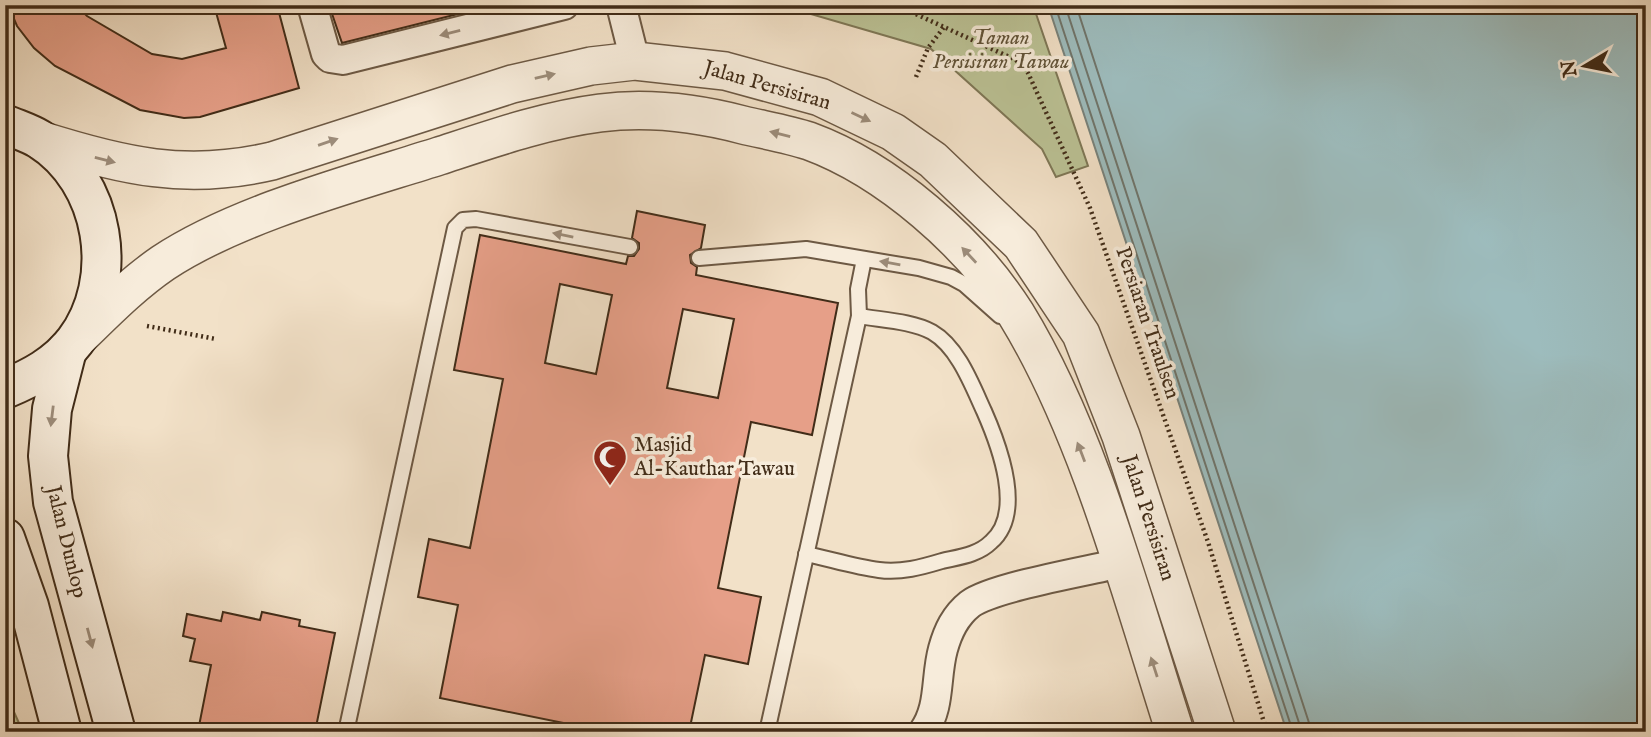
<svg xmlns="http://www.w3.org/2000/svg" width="1651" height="737" viewBox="0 0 1651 737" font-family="'IM FELL English',serif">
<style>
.green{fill:#bbc295;stroke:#7e7756;stroke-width:2}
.water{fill:#9dbcbd;stroke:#78827b;stroke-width:2}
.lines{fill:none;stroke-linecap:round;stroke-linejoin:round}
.shore{stroke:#6f746a;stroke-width:2}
.building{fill:#e69f88;stroke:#412c18;stroke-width:2;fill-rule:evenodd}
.service-casing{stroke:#6d5944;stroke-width:18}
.minor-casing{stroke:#6d5944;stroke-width:32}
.tertiary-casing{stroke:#6d5944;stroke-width:40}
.secondary-casing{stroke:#412c18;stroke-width:42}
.path{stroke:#412c18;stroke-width:4.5;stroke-dasharray:2 3.5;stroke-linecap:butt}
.service{stroke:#f7ecdb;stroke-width:14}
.minor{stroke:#f7ecdb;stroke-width:28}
.tertiary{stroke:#f7ecdb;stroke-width:37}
.secondary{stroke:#f7ecdb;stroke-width:38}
.oneway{fill:#9c8c7a}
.labels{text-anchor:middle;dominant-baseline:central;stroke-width:7;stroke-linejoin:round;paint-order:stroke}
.park-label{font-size:21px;font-style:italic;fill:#605237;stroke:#f7ecdb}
.street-label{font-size:21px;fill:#412c18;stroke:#f7ecdb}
.poi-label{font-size:21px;fill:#412c18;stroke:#f7ecdb;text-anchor:start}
</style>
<rect width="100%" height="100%" fill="#f2e1c8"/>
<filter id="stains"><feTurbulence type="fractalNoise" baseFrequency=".00286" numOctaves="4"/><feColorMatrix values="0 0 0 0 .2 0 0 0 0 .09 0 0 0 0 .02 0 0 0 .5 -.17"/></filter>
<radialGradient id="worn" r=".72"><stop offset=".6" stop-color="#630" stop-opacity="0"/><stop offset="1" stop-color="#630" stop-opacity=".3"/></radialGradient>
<g class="green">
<path d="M796 5H1033L1088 166 1056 177 1042 149 931 49 797 10Z"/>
<path d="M5 692 23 732H5Z"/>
</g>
<path class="water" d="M1048 5H1646V732H1287Z"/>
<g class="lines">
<g class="shore">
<path d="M1055 5 1293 732"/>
<path d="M1065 5 1302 732"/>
<path d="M1076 5 1312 732"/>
</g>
</g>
<g class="building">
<path d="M8 5H76L87 16 152 54 182 59 226 48 214 5H277L299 88 200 117 184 118 140 110 55 66 34 48 17 26Z"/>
<path d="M329 5H482V8L342 43Z"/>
<path d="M637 211 705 225 701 248 690 255 691 263 697 267 696 275 838 303 812 435 751 422 718 588 761 597 748 664 705 655 689 732H608L440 698 458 605 418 597 429 539 470 548 503 379 454 370 480 235 626 264 628 256H634L639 249V243L632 238ZM560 284 612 295 596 374 545 363ZM683 309 734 319 718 398 667 388Z"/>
<path d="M223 612 260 620 262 612 300 620 299 626 335 633 315 732H226L199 726 211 665 190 661 195 639 183 636 187 614 221 621Z"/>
</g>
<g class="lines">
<g class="service-casing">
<g id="service">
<path d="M699 258 806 249 919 268 951 277 964 284 1000 316"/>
<path d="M806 554C830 559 855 567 879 570 901 573 922 567 942 561 959 557 978 555 991 542 1025 513 999 445 984 411 972 385 958 347 932 332 912 321 881 320 859 316"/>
<path d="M346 732 455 228 463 220 476 219 630 247"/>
<path d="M767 732 859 316 858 289 864 259"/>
</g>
</g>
<g class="minor-casing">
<g id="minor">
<path d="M312 5 326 54 330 58 343 60 564 5"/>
<path d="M621 5 635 61"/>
<path d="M923 732C941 707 935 678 943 649 948 631 955 616 970 604 993 587 1088 571 1121 563"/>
</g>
</g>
<g class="tertiary-casing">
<g id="tertiary">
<path d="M40 140C122 166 186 181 272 161L512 84 591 66 635 61 725 71 820 97 893 132 933 160 1021 244 1081 334 1121 436 1217 732"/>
<path d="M78 338C105 312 131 285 163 263 237 214 354 183 439 156 491 139 545 120 600 113 647 107 697 113 743 125 764 130 788 134 809 141 888 170 971 243 1016 314 1089 433 1132 598 1175 732"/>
</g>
</g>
<g class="secondary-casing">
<g id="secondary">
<path d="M5 124C16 129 29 133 39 139 106 181 121 280 75 341 57 365 31 378 5 389"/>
<path d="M67 350 52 409 48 456 53 502 116 732"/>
<path d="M5 538 29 606 62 732"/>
</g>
</g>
<g class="path">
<path d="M896 5 1016 60 1028 73 1090 208 1208 542 1267 732"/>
<path d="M916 77 928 48 944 27"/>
<path d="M147 326 216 339"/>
</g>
<use href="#service" class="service"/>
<use href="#minor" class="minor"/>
<use href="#tertiary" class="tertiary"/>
<use href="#secondary" class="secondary"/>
</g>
<defs><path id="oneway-solid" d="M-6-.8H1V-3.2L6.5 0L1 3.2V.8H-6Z" transform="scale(1.75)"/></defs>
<g class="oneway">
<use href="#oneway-solid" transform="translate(450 33) rotate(166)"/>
<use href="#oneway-solid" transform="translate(545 76) rotate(-13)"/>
<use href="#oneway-solid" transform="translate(861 117) rotate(25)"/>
<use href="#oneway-solid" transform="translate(780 134) rotate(-166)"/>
<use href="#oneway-solid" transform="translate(328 142) rotate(-19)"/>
<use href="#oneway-solid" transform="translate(105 160) rotate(14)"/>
<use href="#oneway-solid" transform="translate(563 235) rotate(-169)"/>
<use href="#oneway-solid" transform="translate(969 255) rotate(-133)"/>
<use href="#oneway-solid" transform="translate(890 263) rotate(-170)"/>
<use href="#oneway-solid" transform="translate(52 416) rotate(97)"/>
<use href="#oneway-solid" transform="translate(1081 452) rotate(-111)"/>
<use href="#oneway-solid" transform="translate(90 638) rotate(75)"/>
<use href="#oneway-solid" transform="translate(1154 667) rotate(-108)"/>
</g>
<defs>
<g id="mosque-pin" transform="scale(1.75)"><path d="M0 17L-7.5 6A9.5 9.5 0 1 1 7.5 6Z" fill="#8f2418" stroke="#f7ecdb"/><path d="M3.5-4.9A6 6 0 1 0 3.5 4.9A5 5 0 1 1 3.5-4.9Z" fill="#fff"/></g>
</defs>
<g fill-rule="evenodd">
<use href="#mosque-pin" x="610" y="457"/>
</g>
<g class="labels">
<g class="park-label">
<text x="1001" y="38">Taman<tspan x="1001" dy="24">Persisiran Tawau</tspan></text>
</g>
<g class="street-label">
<text transform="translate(767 86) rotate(16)">Jalan Persisiran</text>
<text transform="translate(1147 323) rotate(71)">Persiaran Traulsen</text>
<text transform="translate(1148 518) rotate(72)">Jalan Persisiran</text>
<text transform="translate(66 542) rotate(76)">Jalan Dunlop</text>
</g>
<g class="poi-label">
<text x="634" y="445">Masjid<tspan x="634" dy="24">Al-Kauthar Tawau</tspan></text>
</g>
</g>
<rect width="1651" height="737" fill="none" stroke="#f2e1c8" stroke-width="28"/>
<rect x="7" y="7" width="1637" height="723" fill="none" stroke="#412c18" stroke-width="3.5"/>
<rect x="14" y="14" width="1623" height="709" fill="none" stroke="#412c18" stroke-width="2"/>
<g transform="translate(1585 66) rotate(260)" stroke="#f7ecdb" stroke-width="5" paint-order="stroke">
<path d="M0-5L12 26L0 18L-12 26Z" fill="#412c18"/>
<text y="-10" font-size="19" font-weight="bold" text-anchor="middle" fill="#412c18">N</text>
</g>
<rect width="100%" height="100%" filter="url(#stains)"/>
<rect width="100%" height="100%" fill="url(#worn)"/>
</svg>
